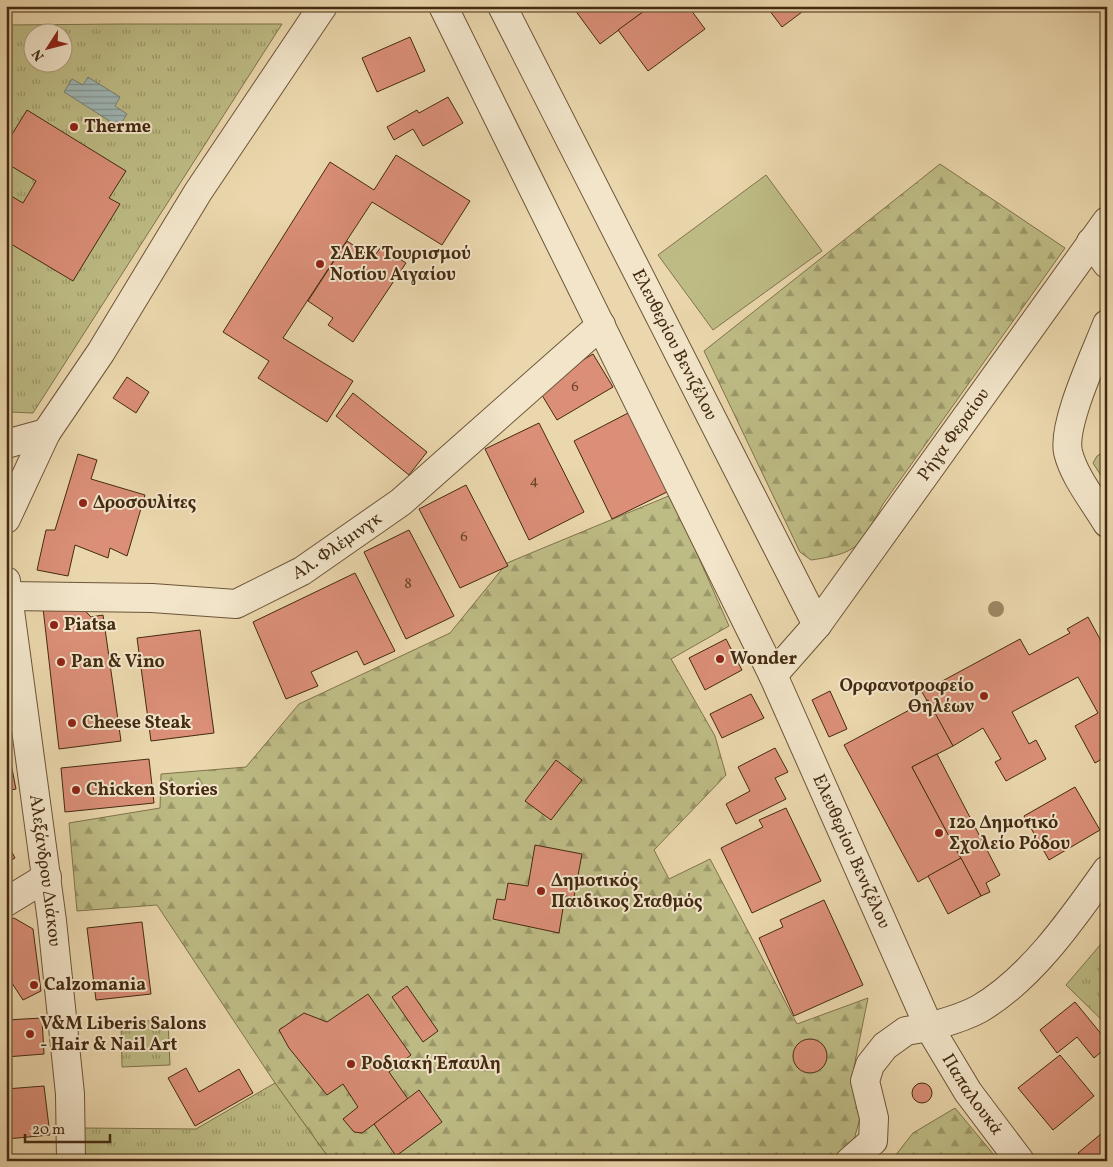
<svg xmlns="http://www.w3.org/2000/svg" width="1113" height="1167" viewBox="0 0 1113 1167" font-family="Vollkorn,serif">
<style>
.green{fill:#bebc85;stroke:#80734b}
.forest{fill:url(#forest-firs);stroke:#80734b}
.park{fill:url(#park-tufts);stroke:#80734b;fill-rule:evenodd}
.water{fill:url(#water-rules);stroke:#7a7f74}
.building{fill:#db8f78;stroke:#432a11}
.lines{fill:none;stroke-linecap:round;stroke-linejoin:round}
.minor-casing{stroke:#6d5538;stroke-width:30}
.tertiary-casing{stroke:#6d5538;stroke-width:30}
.minor{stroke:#f2e5ca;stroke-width:28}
.tertiary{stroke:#f2e5ca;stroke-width:28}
.tree{fill:#9c8864}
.poi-dot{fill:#8f2418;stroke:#f2e5ca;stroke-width:2}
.labels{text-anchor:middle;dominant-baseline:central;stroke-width:4;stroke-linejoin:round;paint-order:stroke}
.number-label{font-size:15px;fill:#69432b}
.poi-label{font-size:18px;font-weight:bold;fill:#432a11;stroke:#f2e5ca;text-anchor:start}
.street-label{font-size:18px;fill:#432a11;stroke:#f2e5ca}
</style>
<defs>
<pattern id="forest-firs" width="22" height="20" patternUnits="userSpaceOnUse" patternTransform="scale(1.25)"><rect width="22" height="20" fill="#bebc85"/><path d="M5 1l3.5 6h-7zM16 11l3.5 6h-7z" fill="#9c996b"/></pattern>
<pattern id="park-tufts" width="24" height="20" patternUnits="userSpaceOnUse" patternTransform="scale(1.25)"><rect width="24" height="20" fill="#bebc85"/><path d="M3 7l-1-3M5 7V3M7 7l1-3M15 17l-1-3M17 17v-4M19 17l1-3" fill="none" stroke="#9c996b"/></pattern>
<pattern id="water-rules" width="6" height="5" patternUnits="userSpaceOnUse" patternTransform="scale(1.25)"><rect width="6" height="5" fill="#9eb7b6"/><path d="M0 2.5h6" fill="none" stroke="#829593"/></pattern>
</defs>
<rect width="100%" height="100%" fill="#ebd7ad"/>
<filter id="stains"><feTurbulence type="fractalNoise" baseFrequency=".004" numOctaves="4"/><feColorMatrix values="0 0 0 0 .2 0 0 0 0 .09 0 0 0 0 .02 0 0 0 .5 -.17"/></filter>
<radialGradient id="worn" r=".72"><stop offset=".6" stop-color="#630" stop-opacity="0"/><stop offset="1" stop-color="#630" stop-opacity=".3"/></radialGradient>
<g class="green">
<path d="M766 175 822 251 713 330 658 255Z"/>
<path d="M1107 450V485L1093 463 1097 456Z"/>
</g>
<g class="forest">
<path d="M940 164 1065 248 883 504C860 546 860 553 811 560L800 552 704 351Z"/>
<path d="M671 495 729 626 671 659 715 736 726 775 654 850 669 879 710 859 797 1024 868 998 854 1067 861 1114 851 1151 838 1161H331L275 1083 157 905 77 911 69 823 160 808 161 774 246 767 299 704 450 633 507 563Z"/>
<path d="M955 1108 999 1161H891L913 1133Z"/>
</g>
<g class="park">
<path d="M122 24H282L33 413 10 412 6 398V25ZM32 32H62V62H32Z"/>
<path d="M1107 937V1025L1066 985Z"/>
<path d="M168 1020 170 1065 122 1067 121 1022Z"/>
<path d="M275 1083 331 1161H82L84 1128 196 1129Z"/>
</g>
<path class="water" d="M88 77 120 97 115 106 127 114 119 127 64 92 72 79 83 85Z"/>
<g class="building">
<path d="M572 6H651L600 44Z"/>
<path d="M651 6H688L705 29 648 71 618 30Z"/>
<path d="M766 6H810L782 27Z"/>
<path d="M410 37 425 71 377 92 362 58Z"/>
<path d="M448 97 463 123 423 146 413 129 394 140 387 127 417 110 419 113Z"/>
<path d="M27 110 126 171 109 198 120 204 73 281 6 241V193L23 203 36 181 6 163V144Z"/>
<path d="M396 155 470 201 442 245 372 202 283 338 353 381 327 422 258 378 269 361 223 332 330 162 374 190Z"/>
<path d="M347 241 373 258 381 247 406 263 353 342 328 325 333 318 308 301Z"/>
<path d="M593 354 613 387 557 420 537 387Z"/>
<path d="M127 377 149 392 136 413 113 398Z"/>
<path d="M353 393 427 452 409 475 336 416Z"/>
<path d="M630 412 669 491 612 519 574 441Z"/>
<path d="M539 423 584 512 529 540 485 449Z"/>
<path d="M78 454 97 460 91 479 145 495 127 556 110 548 108 558 75 545 68 576 37 570 46 530H55Z"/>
<path d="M466 485 508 566 460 588 419 509Z"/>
<path d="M409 530 454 616 406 639 364 552Z"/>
<path d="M355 573 395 651 364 665 357 651 311 672 318 686 286 699 253 622Z"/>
<path d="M71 596 91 617 103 615 121 741 59 749 42 599Z"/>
<path d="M1088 617 1107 652V756L1095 763 1075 726 1098 713 1078 677 1012 712 1029 744 1036 740 1046 759 1006 781 995 762 1001 759 983 728 953 746 922 692 1020 639 1029 655 1070 633 1067 629Z"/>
<path d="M200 630 214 733 151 741 137 638Z"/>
<path d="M726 639 742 670 705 690 689 658Z"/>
<path d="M830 691 847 729 829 737 812 700Z"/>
<path d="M751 694 764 718 722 738 710 714Z"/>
<path d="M928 700 953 746 912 767 961 858 918 882 844 745Z"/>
<path d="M6 738 16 789 6 791Z"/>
<path d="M775 748 788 772 775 778 786 799 736 824 726 804 750 791 738 767Z"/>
<path d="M937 754 1000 875 986 883 990 892 981 896 912 767Z"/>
<path d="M149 759 154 803 65 812 61 768Z"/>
<path d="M556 760 582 780 551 820 525 801Z"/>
<path d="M1075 787 1100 830 1049 860 1024 816Z"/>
<path d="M786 808 821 881 752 913 721 848 763 827 759 820Z"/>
<path d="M6 841 15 858 6 863Z"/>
<path d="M535 845 582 854 574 897 565 896 559 933 493 919 497 899 505 900 508 883 528 886Z"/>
<path d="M961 858 981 896 948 914 928 876Z"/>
<path d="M824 900 863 985 794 1016 759 938 783 927 780 920Z"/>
<path d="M14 918 33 929 41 991 23 1000 6 974V923Z"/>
<path d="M142 922 151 994 96 1000 87 928Z"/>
<path d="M407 986 438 1031 423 1042 392 997Z"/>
<path d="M368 994 411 1055 389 1072 408 1099 362 1133 354 1132 343 1119 358 1107 343 1084 327 1095 289 1048 279 1030 304 1013 327 1022Z"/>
<path d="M1075 1002 1107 1041V1047L1094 1058 1077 1037 1057 1053 1040 1030Z"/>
<path d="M42 1018 44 1054 6 1057V1020Z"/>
<circle cx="810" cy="1056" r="17"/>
<path d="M1060 1055 1094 1096 1053 1130 1018 1088Z"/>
<path d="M186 1068 199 1092 239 1069 253 1093 195 1126 168 1078Z"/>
<circle cx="922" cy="1093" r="10"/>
<path d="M44 1086 50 1135 6 1139V1089Z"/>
<path d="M419 1090 442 1122 396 1156 374 1124Z"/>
<path d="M1107 1129V1161H1085L1078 1153Z"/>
<path d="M51 1156V1161H15Z"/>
</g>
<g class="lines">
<g class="minor-casing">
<g id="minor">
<path d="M1091 242 1107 264"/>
<path d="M1107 324C1096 353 1062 424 1068 452 1074 477 1094 501 1107 523"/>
<path id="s1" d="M9 596 152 598 236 604 302 571 401 502 601 325"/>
<path d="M6 902 47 877"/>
<path d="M850 1161 873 1141 874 1118 865 1081 870 1065 885 1046 906 1031 929 1027"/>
</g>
</g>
<g class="tertiary-casing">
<g id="tertiary">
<path id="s2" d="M443 6 773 675 929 1027 968 1092 1020 1161"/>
<path id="s3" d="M502 6 817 625"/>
<path d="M6 444 46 433"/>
<path d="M6 519 46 433 101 352 198 192 323 6"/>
<path id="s4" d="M6 581 52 921 70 1094 71 1161"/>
<path id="s5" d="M773 675 817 625 1107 221"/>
<path d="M929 1027C946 1022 963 1018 979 1009 1031 979 1073 918 1107 870"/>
</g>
</g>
<use href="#minor" class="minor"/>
<use href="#tertiary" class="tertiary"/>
</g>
<circle class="tree" cx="996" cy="609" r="8"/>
<g class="poi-dot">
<circle cx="74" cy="127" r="5"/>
<circle cx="320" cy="264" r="5"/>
<circle cx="83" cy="503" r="5"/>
<circle cx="54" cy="625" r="5"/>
<circle cx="720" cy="659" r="5"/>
<circle cx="61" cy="662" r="5"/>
<circle cx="984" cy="696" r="5"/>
<circle cx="72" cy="723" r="5"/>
<circle cx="76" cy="790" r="5"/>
<circle cx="939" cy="833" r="5"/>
<circle cx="541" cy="891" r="5"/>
<circle cx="34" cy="985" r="5"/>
<circle cx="30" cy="1034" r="5"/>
<circle cx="351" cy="1064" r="5"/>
</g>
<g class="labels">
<g class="number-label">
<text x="575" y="387">6</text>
<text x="534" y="481">4</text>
<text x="464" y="537">6</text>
<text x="408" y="584">8</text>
</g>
<g class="poi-label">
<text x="84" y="127">Therme</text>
<text x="330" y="254">ΣΑΕΚ Τουρισμού<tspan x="330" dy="21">Νοτίου Αιγαίου</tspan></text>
<text x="93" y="503">Δροσουλίτες</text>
<text x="64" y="625">Piatsa</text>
<text x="730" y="659">Wonder</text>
<text x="71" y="662">Pan &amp; Vino</text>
<text x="974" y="686" text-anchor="end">Ορφανοτροφείο<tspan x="974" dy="21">Θηλέων</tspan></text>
<text x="82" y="723">Cheese Steak</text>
<text x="86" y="790">Chicken Stories</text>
<text x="949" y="823">12ο Δημοτικό<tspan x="949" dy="21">Σχολείο Ρόδου</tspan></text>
<text x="551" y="881">Δημοτικός<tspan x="551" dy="21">Παιδικος Σταθμός</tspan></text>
<text x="44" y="985">Calzomania</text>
<text x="40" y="1024">V&amp;M Liberis Salons<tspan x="40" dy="21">- Hair &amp; Nail Art</tspan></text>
<text x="361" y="1064">Ροδιακή Έπαυλη</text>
</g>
<g class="street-label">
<text stroke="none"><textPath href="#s3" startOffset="380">Ελευθερίου Βενιζέλου</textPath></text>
<text stroke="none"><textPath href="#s5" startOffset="301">Ρήγα Φεραίου</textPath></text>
<text stroke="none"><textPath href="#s1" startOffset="344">Αλ. Φλέμινγκ</textPath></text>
<text stroke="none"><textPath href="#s2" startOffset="939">Ελευθερίου Βενιζέλου</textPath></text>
<text stroke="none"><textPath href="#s4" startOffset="292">Αλεξάνδρου Διάκου</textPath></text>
<text stroke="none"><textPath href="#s2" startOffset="1211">Παπαλουκά</textPath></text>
</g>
</g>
<rect width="1113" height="1167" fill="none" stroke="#ebd7ad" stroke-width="25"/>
<rect x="8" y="8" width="1098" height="1152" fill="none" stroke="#432a11" stroke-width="2.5"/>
<rect x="12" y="12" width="1088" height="1142" fill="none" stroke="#432a11"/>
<g transform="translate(48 48) rotate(234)"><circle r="24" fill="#f2e5ca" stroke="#ac9a80"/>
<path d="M0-4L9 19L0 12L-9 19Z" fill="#8f2418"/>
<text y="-8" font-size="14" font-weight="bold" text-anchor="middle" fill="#432a11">N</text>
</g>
<path d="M25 1134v8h85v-8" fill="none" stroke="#432a11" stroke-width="2.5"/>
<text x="32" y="1134" font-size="15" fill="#432a11" stroke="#f2e5ca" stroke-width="4" paint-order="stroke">20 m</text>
<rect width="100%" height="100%" filter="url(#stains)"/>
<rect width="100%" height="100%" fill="url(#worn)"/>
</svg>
